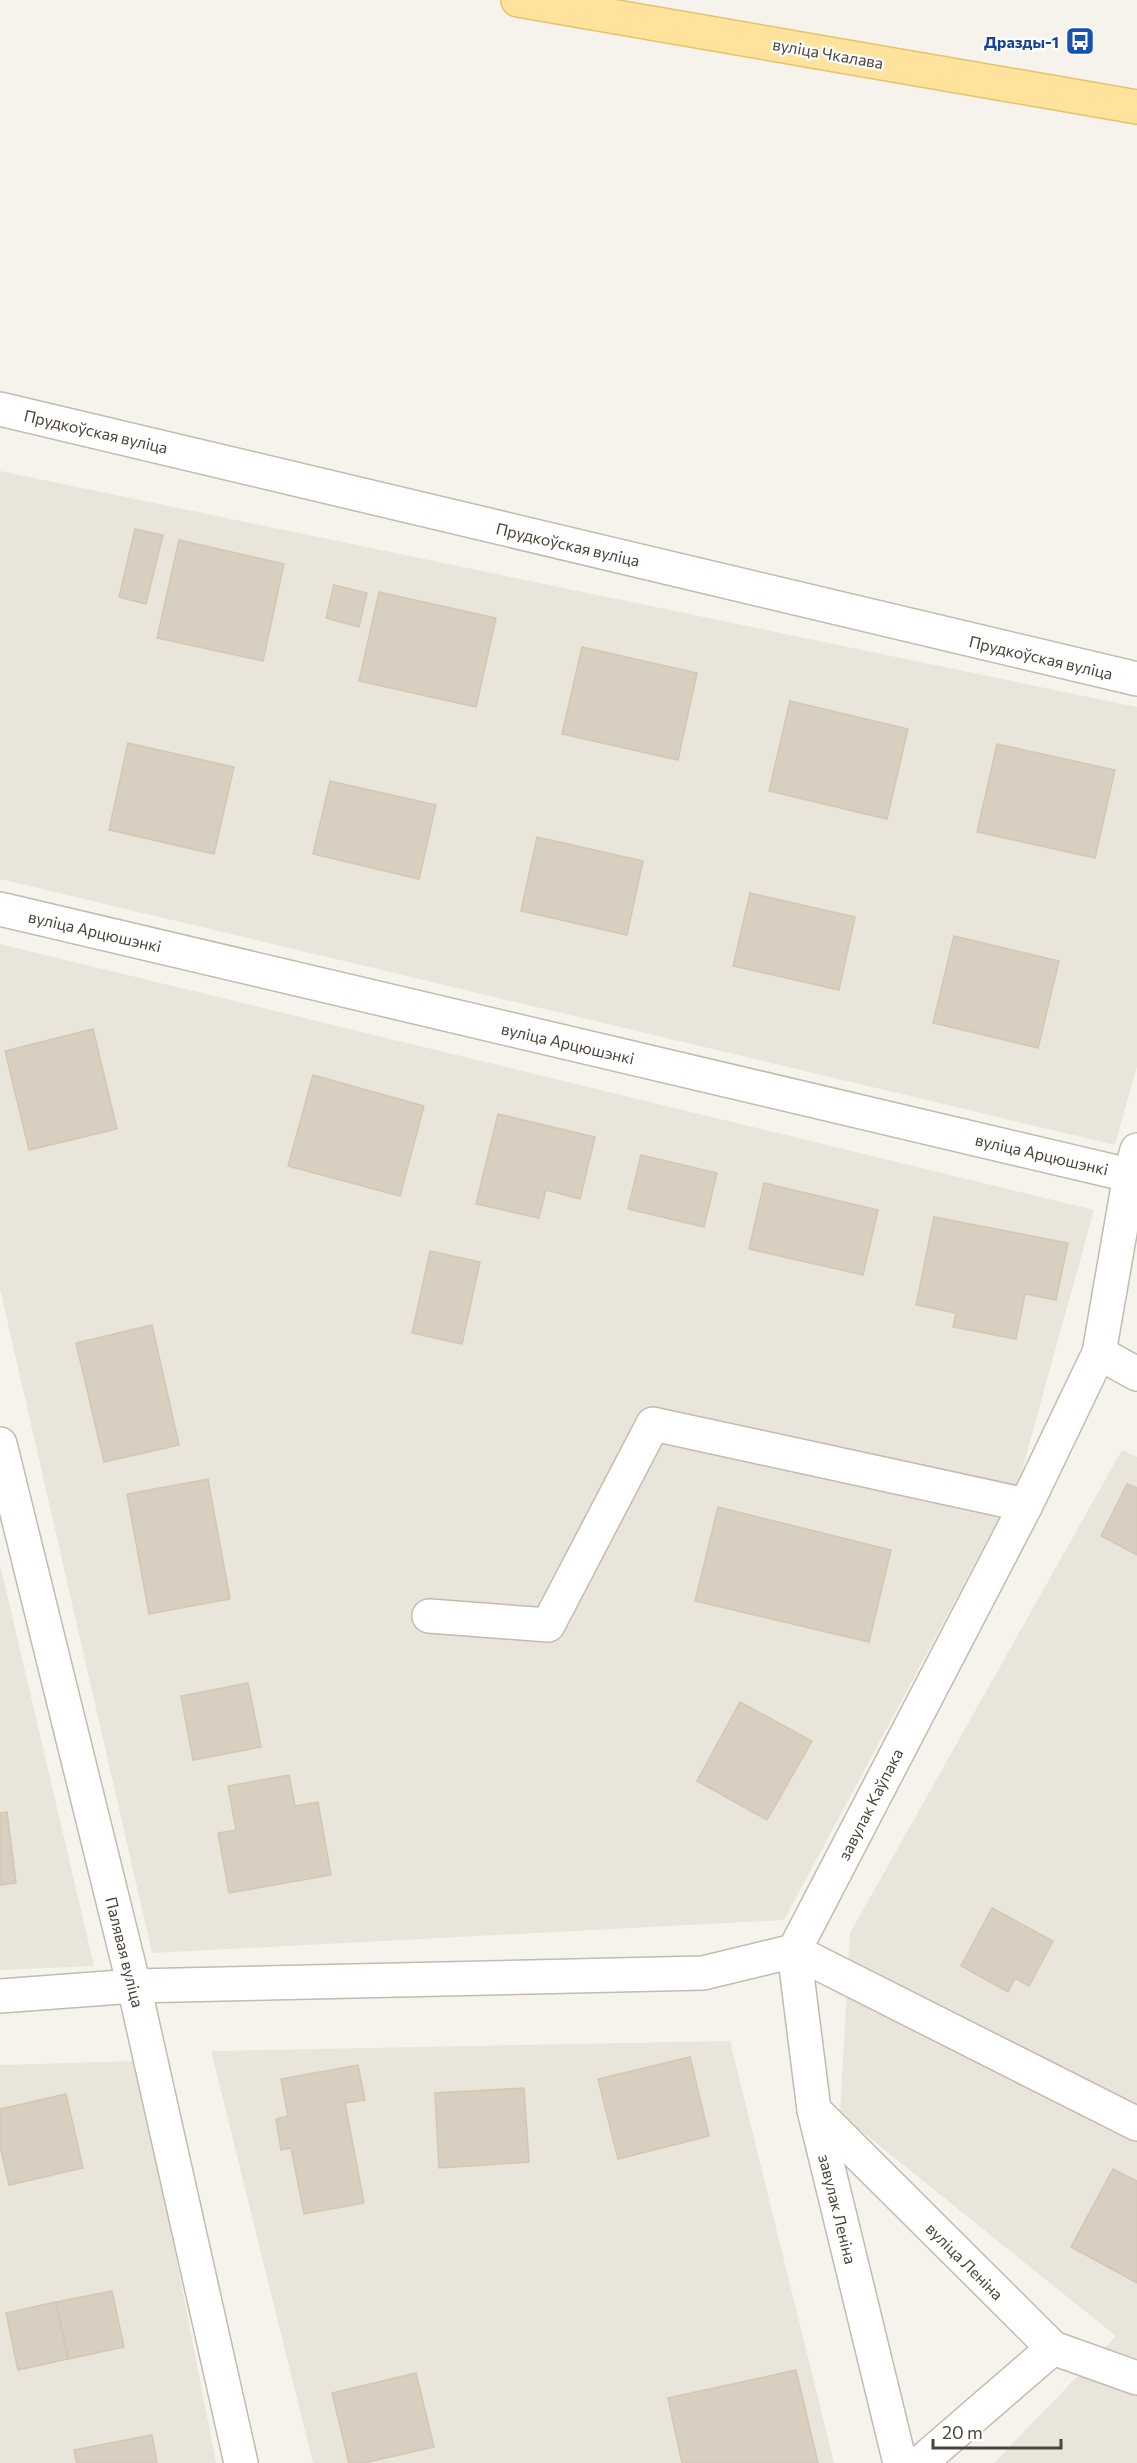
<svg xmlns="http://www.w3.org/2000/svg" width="1137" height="2463" viewBox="0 0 1137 2463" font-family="Commissioner,sans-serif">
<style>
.residential{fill:#eae5da}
.building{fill:#d8cfc1;stroke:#d3c7b4;stroke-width:1.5}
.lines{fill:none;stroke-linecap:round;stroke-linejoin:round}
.minor-casing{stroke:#c2bbae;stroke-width:36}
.major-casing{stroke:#e6c16a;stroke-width:36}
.minor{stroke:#fff;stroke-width:33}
.major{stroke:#ffe39c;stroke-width:33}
.labels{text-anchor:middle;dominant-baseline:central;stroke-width:4.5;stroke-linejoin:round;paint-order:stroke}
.transit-label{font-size:16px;font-weight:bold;fill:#164399;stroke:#fff;text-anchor:end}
.street-label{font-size:16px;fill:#4b4439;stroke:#fff}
</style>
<rect width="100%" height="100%" fill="#f6f3ec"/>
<g class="residential">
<path d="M0 471 1137 707V1066L1115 1145 0 879Z"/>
<path d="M0 944 1094 1210 1019 1481 784 1920 152 1953 0 1289Z"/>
<path d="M1122 1450 1137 1457V2463H994L1116 2336 840 2114 850 1933Z"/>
<path d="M0 1564 94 1966 0 1970Z"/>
<path d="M730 2041 834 2463H313L211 2051Z"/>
<path d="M138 2061 216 2463H0V2065Z"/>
</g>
<g class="building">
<path d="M135 529 163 535 146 604 119 597Z"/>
<path d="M179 540 284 564 263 661 157 638Z"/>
<path d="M334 585 367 593 359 627 326 618Z"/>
<path d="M379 592 496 618 476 707 359 681Z"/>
<path d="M582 647 697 673 678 760 562 734Z"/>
<path d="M790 701 908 729 887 819 769 791Z"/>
<path d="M128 743 234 767 214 854 109 830Z"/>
<path d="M997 744 1115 770 1095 858 977 832Z"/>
<path d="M330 781 436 805 419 879 313 854Z"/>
<path d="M537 837 643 861 627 935 521 911Z"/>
<path d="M750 893 855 917 839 990 733 966Z"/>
<path d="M954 936 1059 961 1038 1048 933 1023Z"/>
<path d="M93 1029 117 1129 29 1150 5 1051Z"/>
<path d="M313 1075 424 1106 400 1196 288 1166Z"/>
<path d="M498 1114 595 1137 580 1199 546 1190 539 1218 476 1204Z"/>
<path d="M641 1155 717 1173 704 1227 628 1209Z"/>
<path d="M764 1183 878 1210 863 1275 749 1249Z"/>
<path d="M934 1217 1068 1243 1056 1300 1025 1294 1016 1339 953 1327 956 1313 916 1305Z"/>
<path d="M430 1251 480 1262 462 1344 412 1333Z"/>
<path d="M152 1325 179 1445 104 1462 76 1343Z"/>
<path d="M208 1479 230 1599 149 1614 127 1494Z"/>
<path d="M1127 1484 1137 1488V1555L1101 1536Z"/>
<path d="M718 1507 891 1550 869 1642 695 1601Z"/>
<path d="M248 1683 261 1747 193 1760 181 1696Z"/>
<path d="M740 1702 812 1741 767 1820 697 1781Z"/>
<path d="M289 1775 295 1806 318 1802 331 1875 229 1893 218 1833 236 1830 228 1786Z"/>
<path d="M7 1812 16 1883 0 1885V1813Z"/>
<path d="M992 1908 1053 1941 1029 1986 1015 1978 1008 1992 961 1966Z"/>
<path d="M690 2057 709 2136 618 2159 598 2079Z"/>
<path d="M358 2065 365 2100 345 2103 364 2203 304 2214 291 2148 281 2150 276 2119 288 2116 281 2079Z"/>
<path d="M524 2088 529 2162 439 2168 435 2093Z"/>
<path d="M66 2094 83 2168 9 2185 0 2146V2109Z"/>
<path d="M1113 2169 1137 2181V2283L1071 2247Z"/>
<path d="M112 2291 124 2347 68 2359 56 2302Z"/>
<path d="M56 2302 68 2359 18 2370 6 2313Z"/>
<path d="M796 2370 818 2463H682L668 2398Z"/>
<path d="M416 2373 434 2447 364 2463H349L332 2393Z"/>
<path d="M152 2435 157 2463H77L74 2450Z"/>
</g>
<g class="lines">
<g class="minor-casing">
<g id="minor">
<path d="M0 409 1137 679"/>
<path d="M0 909 1137 1177"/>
<path d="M1137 1150 1130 1175 1099 1353 1026 1505 794 1951 1137 2124"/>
<path d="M1099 1353 1137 1374"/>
<path d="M0 1444 134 1986 241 2463"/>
<path d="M429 1616 548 1625 653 1424 1026 1505"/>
<path d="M0 1996 134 1986 703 1973 794 1951 814 2110 900 2463"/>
<path d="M814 2110 1053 2348 1137 2378"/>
<path d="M920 2463 1053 2348"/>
</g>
</g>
<g class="major-casing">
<path id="major" d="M518 0 1137 107"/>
</g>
<use href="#minor" class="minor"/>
<use href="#major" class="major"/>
</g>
<defs>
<g id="bus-square" transform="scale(1.5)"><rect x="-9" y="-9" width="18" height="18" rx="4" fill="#1a4fb4" stroke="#fff"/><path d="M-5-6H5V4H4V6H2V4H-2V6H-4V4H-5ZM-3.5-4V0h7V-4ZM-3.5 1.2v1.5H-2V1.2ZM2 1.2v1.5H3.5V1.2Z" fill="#fff"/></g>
</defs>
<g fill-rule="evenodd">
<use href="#bus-square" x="1080" y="41"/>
</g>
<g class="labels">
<g class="transit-label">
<text x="1059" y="41">Дразды-1</text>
</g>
<g class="street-label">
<text transform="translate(828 53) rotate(10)">вуліца Чкалава</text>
<text transform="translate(96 431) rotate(13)">Прудкоўская вуліца</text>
<text transform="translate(568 544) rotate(13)">Прудкоўская вуліца</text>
<text transform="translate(1041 657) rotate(13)">Прудкоўская вуліца</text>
<text transform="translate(95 931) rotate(13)">вуліца Арцюшэнкі</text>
<text transform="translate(568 1043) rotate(13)">вуліца Арцюшэнкі</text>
<text transform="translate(1042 1154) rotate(13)">вуліца Арцюшэнкі</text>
<text transform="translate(870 1804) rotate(-63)">завулак Каўпака</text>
<text transform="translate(125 1952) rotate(76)">Палявая вуліца</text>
<text transform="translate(838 2209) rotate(76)">завулак Леніна</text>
<text transform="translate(965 2261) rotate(45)">вуліца Леніна</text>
</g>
</g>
<path d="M933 2439v9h128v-9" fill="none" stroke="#4b4439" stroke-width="3"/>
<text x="942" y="2439" font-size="18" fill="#4b4439" stroke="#ffffff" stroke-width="4.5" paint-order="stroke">20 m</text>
</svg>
